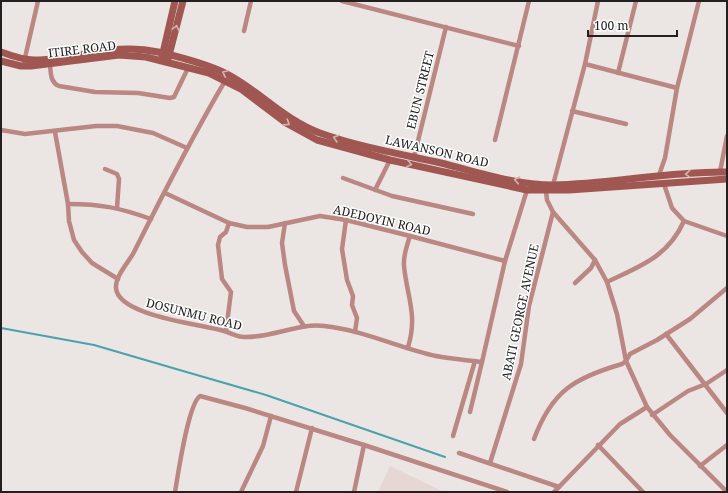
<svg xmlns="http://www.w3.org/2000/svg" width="728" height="493" viewBox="0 0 728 493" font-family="'Noto Serif',serif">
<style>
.built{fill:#e6d7d5}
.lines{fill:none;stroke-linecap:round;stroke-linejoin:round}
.stream{stroke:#4aa2ad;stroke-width:2}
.street{stroke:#bb8782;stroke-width:4.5}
.secondary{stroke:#a15751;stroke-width:7}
.oneway{stroke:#d5b3b1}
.labels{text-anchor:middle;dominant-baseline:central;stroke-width:3;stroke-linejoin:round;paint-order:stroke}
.street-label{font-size:12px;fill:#232020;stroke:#fff}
</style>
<rect width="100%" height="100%" fill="#ebe5e4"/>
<path class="built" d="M390 466 444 492H378Z"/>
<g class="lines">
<path class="stream" d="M1 328 94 345 183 371 266 395 445 457"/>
<g class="street">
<path d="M342 1 519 46"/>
<path d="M244 31 251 1"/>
<path d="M24 62 38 1"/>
<path d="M585 64 677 88"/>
<path d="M50 65C51 73 50 82 59 86L95 92 138 93 170 98 174 97 188 68"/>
<path d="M618 73 636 1"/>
<path d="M225 81C192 137 163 194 134 252 129 262 115 276 116 288 118 316 201 324 224 331 231 333 237 337 244 337 272 338 297 323 324 326 363 330 399 348 436 356 451 359 467 360 482 362L505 261 527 190"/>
<path d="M572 111 626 124"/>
<path d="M1 130 25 134 96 126H117L153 133 187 148"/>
<path d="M55 132 68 204 69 221 74 240 82 252 92 263 118 279"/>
<path d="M495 140 529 1"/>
<path d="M414 157 446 27"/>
<path d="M105 169 117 174 119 179 117 208"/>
<path d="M720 172 727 136"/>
<path d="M659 175 665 158 677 88 699 1"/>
<path d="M343 178 392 196 473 214"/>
<path d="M664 184 672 208 684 221 727 236"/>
<path d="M553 185 585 64 598 1"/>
<path d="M375 190 390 160"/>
<path d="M546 191 547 200 553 212 595 260 607 282 617 314 626 361 647 407 670 435 727 492"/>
<path d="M165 193 229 223 247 227H268L320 216 346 220 410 236 505 261"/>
<path d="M68 204C102 204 120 208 151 219"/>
<path d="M346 220 342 249 347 280 353 296 352 305 357 318 355 332"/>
<path d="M285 223 282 243 285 265 294 311 304 326"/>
<path d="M607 282C640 266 668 257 684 221"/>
<path d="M575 283 591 268 595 260"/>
<path d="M226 331 231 292 222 279 218 245 220 237 226 232 229 223"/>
<path d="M666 334 727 413"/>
<path d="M408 347C418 315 407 297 404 266 403 256 407 245 410 236"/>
<path d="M470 412 482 362"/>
<path d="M652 415 688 391 706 384 727 370"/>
<path d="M453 436 475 361"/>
<path d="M534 439C552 391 574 378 622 364L626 361 630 354 657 340 690 319 727 288"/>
<path d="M364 445 507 492"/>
<path d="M598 445 643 492"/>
<path d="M459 453 559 487"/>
<path d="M490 463 521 364 529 306 553 212"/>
<path d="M700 466 727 445"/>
<path d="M175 492C178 475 188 404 200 396L245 408 364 445 354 492"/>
<path d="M241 492 263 446 271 416"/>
<path d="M296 492 312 428"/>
<path d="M554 492 620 424 647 407"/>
</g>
<g class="secondary">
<path d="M1 52C12 56 23 60 34 60 78 60 113 42 158 52 180 57 215 66 234 78 263 95 287 121 320 133 359 147 401 154 441 163 477 172 516 185 553 185 611 184 669 171 727 172"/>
<path d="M162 57 175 1"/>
<path d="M168 59 183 1"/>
<path d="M1 61 21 66H31L119 55 146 57 209 73 241 89 286 123 317 140 390 160 527 190H569L727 179"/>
</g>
</g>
<defs><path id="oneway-chevron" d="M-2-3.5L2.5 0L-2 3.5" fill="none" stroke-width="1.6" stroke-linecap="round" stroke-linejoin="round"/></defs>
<g class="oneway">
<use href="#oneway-chevron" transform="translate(176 28) rotate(-76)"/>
<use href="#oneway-chevron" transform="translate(225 73) rotate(-155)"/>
<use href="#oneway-chevron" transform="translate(287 123) rotate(33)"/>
<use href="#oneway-chevron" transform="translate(336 138) rotate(-164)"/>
<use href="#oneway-chevron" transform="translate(409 164) rotate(12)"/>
<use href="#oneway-chevron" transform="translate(688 174) rotate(177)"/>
<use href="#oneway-chevron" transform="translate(517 180) rotate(-168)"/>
</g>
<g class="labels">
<g class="street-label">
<text transform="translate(82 49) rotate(-7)">ITIRE ROAD</text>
<text transform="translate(420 90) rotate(-76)">EBUN STREET</text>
<text transform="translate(437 151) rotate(13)">LAWANSON ROAD</text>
<text transform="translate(382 220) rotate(13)">ADEDOYIN ROAD</text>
<text transform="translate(520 312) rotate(-78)">ABATI GEORGE AVENUE</text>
<text transform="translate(194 314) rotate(14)">DOSUNMU ROAD</text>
</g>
</g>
<rect width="728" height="493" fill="none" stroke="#232020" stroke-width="4"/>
<path d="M588 30v6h89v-6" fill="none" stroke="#232020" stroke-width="2"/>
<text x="594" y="30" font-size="12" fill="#232020" stroke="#ffffff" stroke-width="3" paint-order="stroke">100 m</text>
</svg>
